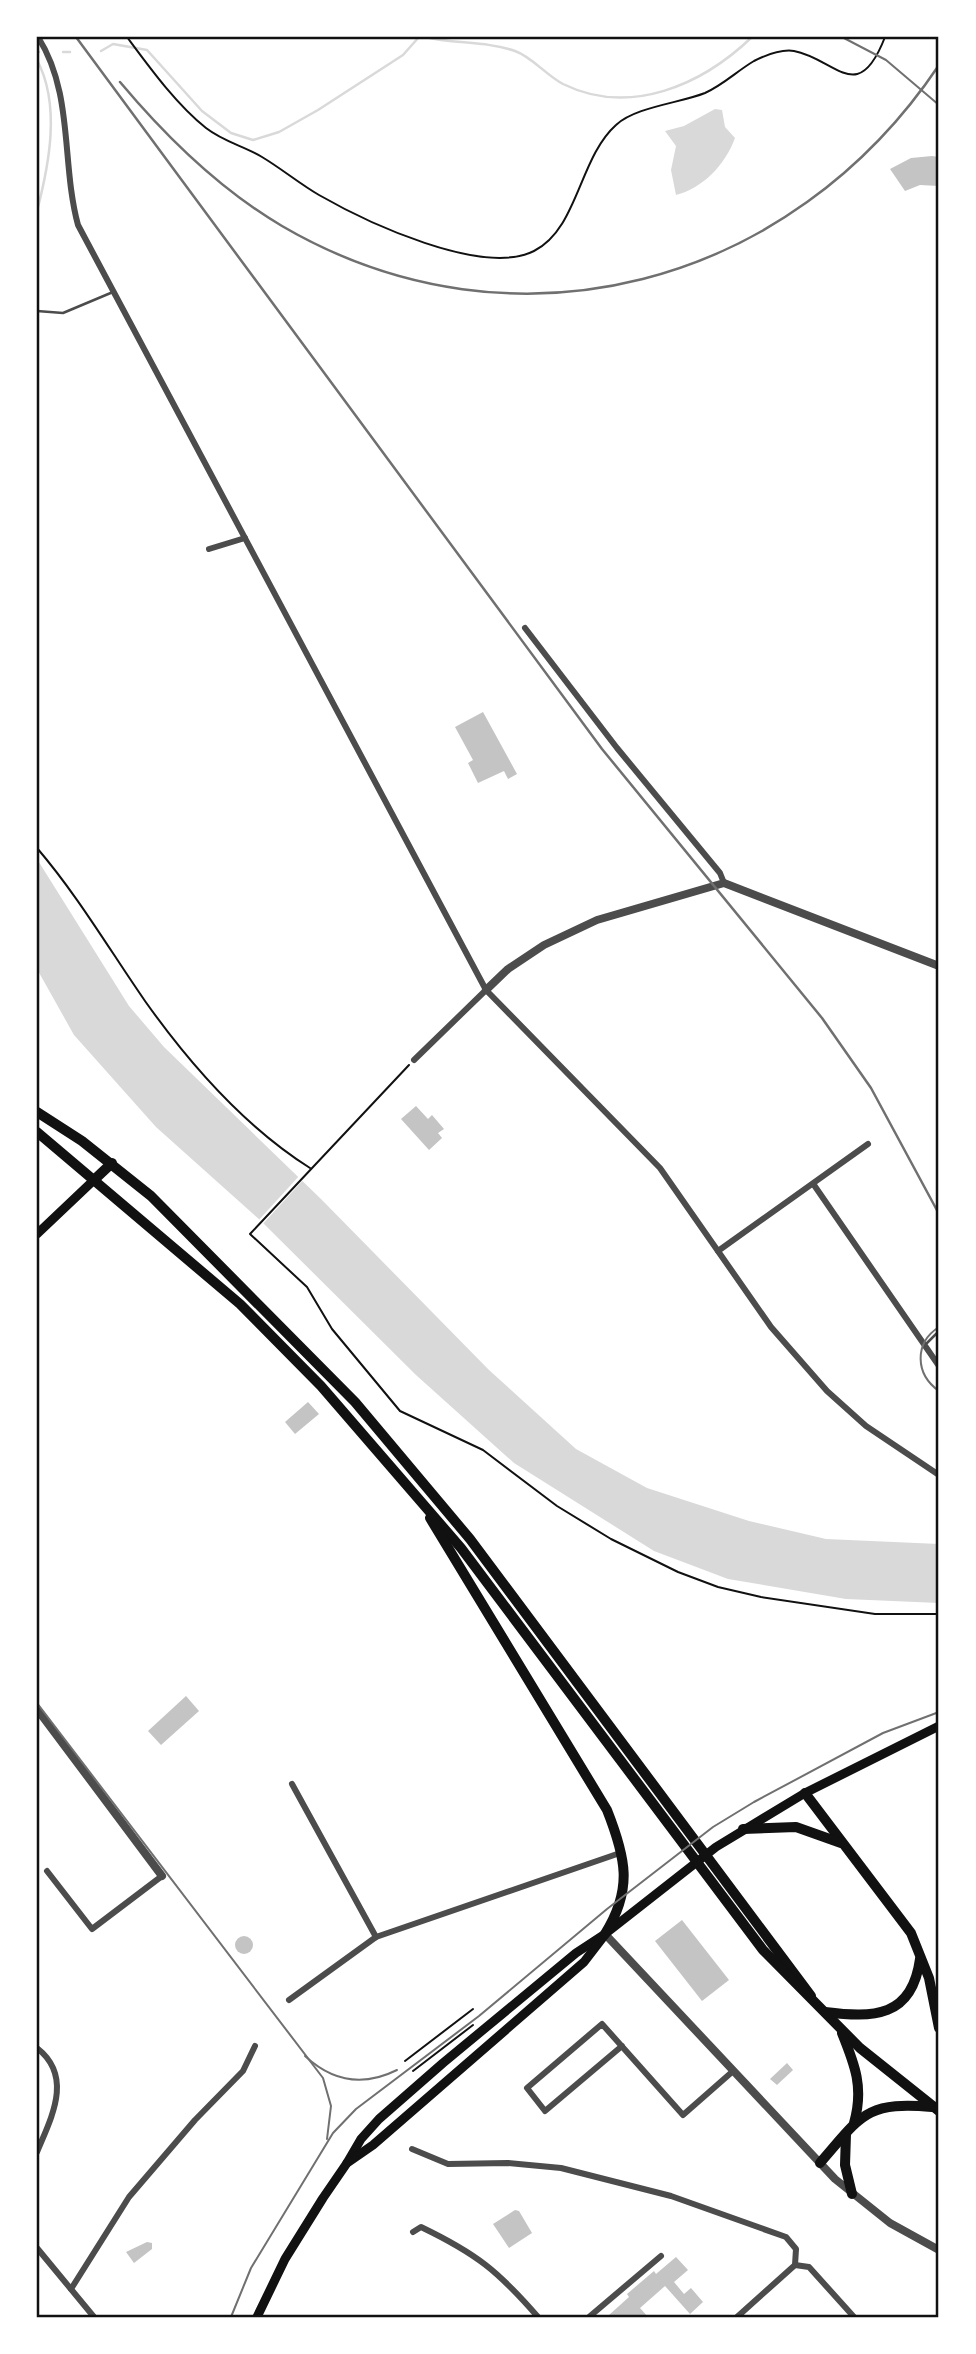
<svg xmlns="http://www.w3.org/2000/svg" width="976" height="2354" viewBox="0 0 976 2354" font-family="'Sofia Sans Condensed',sans-serif">
<style>
.water{fill:#d9d9d9}
.pier{fill:#fff}
.lines{fill:none;stroke-linecap:round;stroke-linejoin:round}
.stream{stroke:#d9d9d9;stroke-width:2.5}
.building{fill:#c4c4c4}
.path{stroke:#111;stroke-width:2}
.service{stroke:#4c4c4c;stroke-width:2.5}
.minor{stroke:#4c4c4c;stroke-width:6}
.tertiary{stroke:#4c4c4c;stroke-width:8}
.secondary{stroke:#111;stroke-width:9}
.primary{stroke:#111;stroke-width:10}
.tram{stroke:#707070;stroke-width:2}
.rail{stroke:#707070;stroke-width:2.5}
.neatline{fill:none;stroke:#111;stroke-width:2.5}
</style>
<rect width="100%" height="100%" fill="#fff"/>
<g class="water">
<path d="M715 109 722 110 725 127 735 138C725 165 703 188 676 195L671 170 676 146 665 131 684 126Z"/>
<path d="M37 859 129 1006 164 1047 321 1199 489 1370 576 1449 647 1488 749 1521 826 1539 939 1544V1603L846 1599 728 1579 654 1551 514 1463 416 1375 261 1221 156 1127 74 1035 37 969Z"/>
</g>
<path class="pier" d="M300 1175 304 1179 261 1226 257 1222Z"/>
<g class="lines">
<g class="stream">
<path d="M425 37C454 44 486 41 515 51 532 57 546 75 563 84 630 117 702 85 752 37"/>
<path d="M101 51 113 44 147 50 202 111 231 133 253 140 279 132 318 110 403 55 419 37"/>
<path d="M37 52H39"/>
<path d="M63 52H70"/>
<path d="M37 60C61 105 49 165 37 211"/>
</g>
</g>
<g class="building">
<path d="M932 156 939 157V186L920 185 905 191 890 169 911 158Z"/>
<path d="M483 712 517 774 508 779 504 771 478 783 468 763 473 760 455 727Z"/>
<path d="M416 1106 428 1119 432 1115 444 1129 438 1133 442 1138 429 1150 401 1119Z"/>
<path d="M308 1402 319 1414 295 1434 285 1422Z"/>
<path d="M186 1696 199 1711 161 1745 148 1731Z"/>
<path d="M682 1920 729 1980 702 2001 655 1941Z"/>
<circle cx="244" cy="1945" r="9"/>
<path d="M787 2063 793 2070 777 2085 770 2079Z"/>
<path d="M515 2210 519 2211 532 2233 509 2248 493 2224Z"/>
<path d="M147 2242 152 2243V2249L134 2263 126 2252Z"/>
<path d="M676 2257 688 2270 674 2282 684 2294 691 2288 703 2302 690 2314 665 2286 640 2308 648 2317H612L609 2315 629 2297 627 2294 654 2271 656 2274Z"/>
</g>
<g class="lines">
<g class="path">
<path d="M127 37C150 68 176 104 206 128 224 142 244 146 262 157 282 169 300 184 319 195 366 222 482 277 534 251 578 229 579 158 616 125 635 107 680 103 705 93 723 85 737 71 754 61 766 55 781 49 794 51 836 59 858 107 885 37"/>
<path d="M37 848C78 896 109 949 145 1001 189 1063 245 1127 310 1168"/>
<path d="M409 1065 250 1234 307 1287 332 1329 400 1411 483 1450 557 1506 611 1539 678 1572 718 1587 761 1597 875 1614H939"/>
<path d="M405 2061 473 2009"/>
<path d="M413 2071 473 2025"/>
</g>
<g class="service">
<path d="M37 311 63 313 113 292"/>
<path d="M927 1343 939 1331"/>
</g>
<g class="minor">
<path d="M38 37C74 94 61 162 78 225L486 990 660 1168 771 1327 827 1391 866 1426 939 1475"/>
<path d="M209 549 245 538"/>
<path d="M525 628 617 748 720 873 724 883"/>
<path d="M414 1060 486 990"/>
<path d="M814 1185 939 1366"/>
<path d="M718 1251 868 1144"/>
<path d="M292 1784 376 1937"/>
<path d="M47 1871 92 1929 162 1876"/>
<path d="M289 2000 376 1937 620 1853"/>
<path d="M622 2046 545 2111 527 2088 602 2024 683 2115 732 2072"/>
<path d="M37 2048C74 2077 51 2118 37 2152"/>
<path d="M412 2149 448 2164 508 2163 561 2168 671 2196 786 2237 796 2249 795 2265 737 2317"/>
<path d="M413 2232 421 2227C477 2254 498 2271 538 2317"/>
<path d="M37 2248 94 2317"/>
<path d="M795 2265 809 2267 854 2317"/>
<path d="M71 2289 129 2197 195 2120 243 2071 255 2046"/>
<path d="M589 2317 661 2256"/>
</g>
<g class="tertiary">
<path d="M486 990 508 969 544 945 597 920 724 883 939 966"/>
<path d="M37 1709 162 1876"/>
<path d="M605 1934 835 2179 890 2223 939 2250"/>
</g>
<g class="secondary">
<path d="M37 1234 95 1179"/>
<path d="M347 2163 361 2139 379 2119 443 2063 576 1953 605 1934 716 1847 805 1793 939 1726"/>
<path d="M257 2317 285 2259 323 2198 347 2163 373 2145 584 1962 604 1936"/>
</g>
<g class="primary">
<path d="M37 1112 82 1141 151 1196 355 1402 470 1539 811 1996"/>
<path d="M37 1132 240 1304 321 1386 461 1548 763 1950 860 2048 939 2111"/>
<path d="M95 1179 112 1163"/>
<path d="M430 1518 607 1810C626 1858 633 1889 605 1934"/>
<path d="M805 1793 911 1933 929 1978 939 2028"/>
<path d="M743 1829 796 1827 841 1843"/>
<path d="M825 2012C873 2018 912 2018 920 1959"/>
<path d="M842 2033C855 2065 864 2088 854 2123"/>
<path d="M846 2134 845 2165 852 2194"/>
<path d="M820 2163C861 2116 865 2101 932 2107"/>
</g>
<g class="tram">
<path d="M842 37 886 60 939 105"/>
<path d="M939 1327C914 1343 915 1374 939 1391"/>
<path d="M37 1703 323 2078 331 2106 327 2139"/>
<path d="M305 2056C333 2082 363 2087 397 2070"/>
<path d="M231 2317 251 2268 333 2133 356 2109 479 2016 607 1909 713 1827 754 1802 883 1733 939 1712"/>
</g>
<g class="rail">
<path d="M76 37 602 749 822 1018 871 1088 939 1214"/>
<path d="M120 82C167 138 219 189 282 226 515 362 792 285 939 65"/>
</g>
</g>
<rect width="976" height="2354" fill="none" stroke="#ffffff" stroke-width="77"/>
<rect x="38" y="38" width="899" height="2278" class="neatline"/>
</svg>
